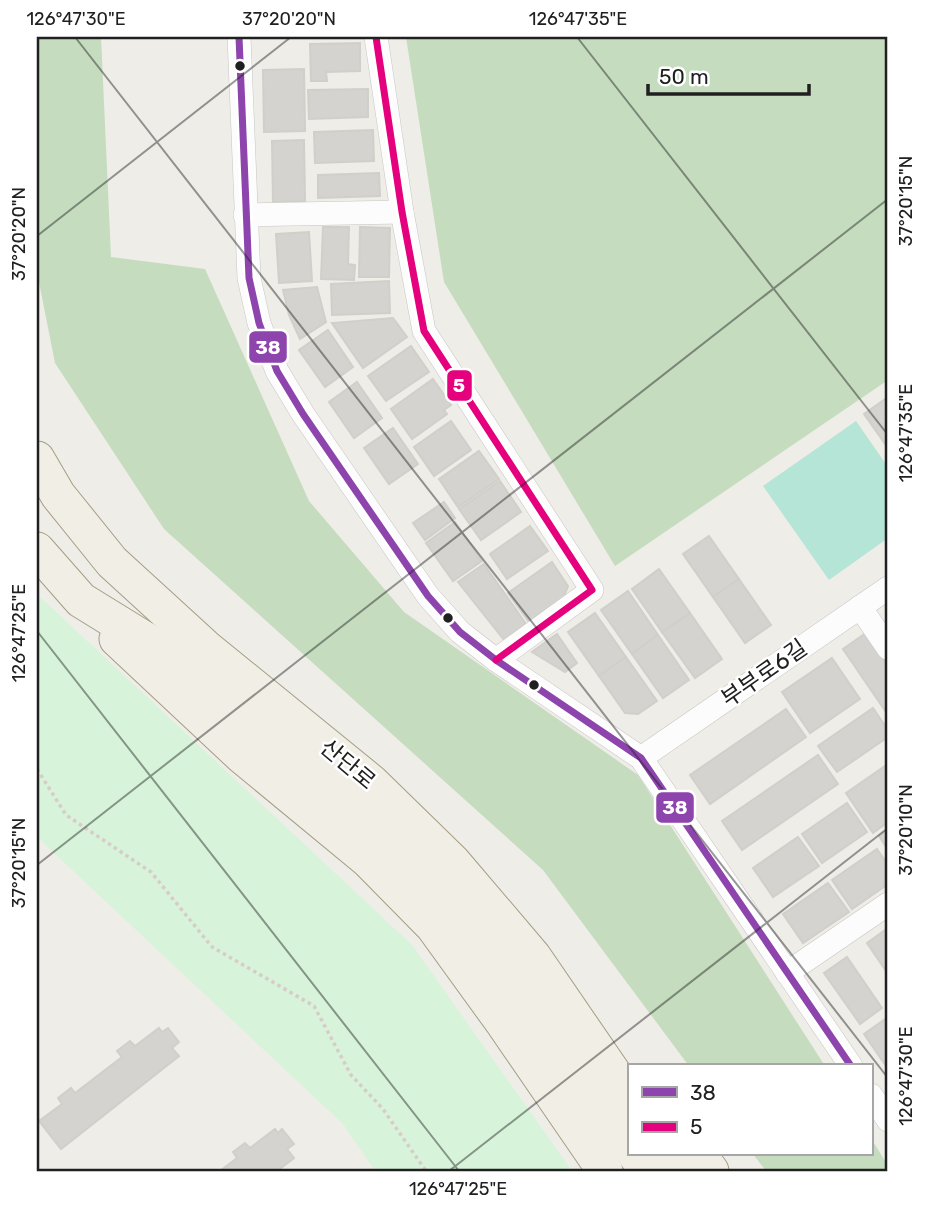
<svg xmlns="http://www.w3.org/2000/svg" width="925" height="1208" viewBox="0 0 925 1208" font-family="Rubik,'Noto Sans KR',sans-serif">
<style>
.forest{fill:#c5dcbe}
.park{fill:#d7f4da}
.pitch{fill:#b4e5d6}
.building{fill:#d5d3cf;stroke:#d1cfc9;stroke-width:2}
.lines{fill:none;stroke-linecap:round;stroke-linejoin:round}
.minor-casing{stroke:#c7c6c4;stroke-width:24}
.primary-casing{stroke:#a49e84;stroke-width:37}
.path{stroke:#d7ccc8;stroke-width:3.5;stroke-dasharray:3.5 3.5;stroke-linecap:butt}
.minor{stroke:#fcfcfc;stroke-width:23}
.primary{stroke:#f1eee5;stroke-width:35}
.bus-1-casing{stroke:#fff;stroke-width:12}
.bus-2-casing{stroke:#fff;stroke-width:12}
.bus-1{stroke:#8e44ad;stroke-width:7}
.bus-2{stroke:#e5007d;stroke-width:7}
.ticks{fill:none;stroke:#202020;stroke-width:2;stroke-opacity:0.45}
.bus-dot{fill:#202020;stroke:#fff;stroke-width:2.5}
.labels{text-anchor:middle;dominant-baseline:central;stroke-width:5;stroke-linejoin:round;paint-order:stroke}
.street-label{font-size:23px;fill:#202020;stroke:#fff}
.line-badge{stroke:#fff;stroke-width:2.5}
.badge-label{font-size:19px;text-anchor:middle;font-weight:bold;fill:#fff}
.neatline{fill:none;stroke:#202020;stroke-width:2.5}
.ticks-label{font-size:18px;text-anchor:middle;fill:#202020}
</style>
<rect width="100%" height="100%" fill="#eeede8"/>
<g class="forest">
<path d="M37 37H101L111 257 205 269 309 501 404 612 638 775 825 1066H689L543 870 164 529 55 363 37 272Z"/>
<path d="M406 37H888V380L615 566 444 282Z"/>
<path d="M871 1138 888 1166V1171H766L753 1154H871Z"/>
</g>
<path class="park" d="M37 594 412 945 572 1171H375L343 1124 37 837Z"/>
<path class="pitch" d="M856 421 888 467V538L829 580 763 486Z"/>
<g class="building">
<path d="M360 43V71L326 72 327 81H311L310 44Z"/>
<path d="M304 69 305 131 264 132 263 70Z"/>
<path d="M368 89V117L309 119 308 90Z"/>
<path d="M373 130 374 161 315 163 314 132Z"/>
<path d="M304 140 305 201 273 202 272 141Z"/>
<path d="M379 173 380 196 318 198V175Z"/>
<path d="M323 227H349L348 264 355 265 354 280 321 279Z"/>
<path d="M360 227 390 228 389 277H359Z"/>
<path d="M309 232 312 281 279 283 276 234Z"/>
<path d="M389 281 390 313 332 315 331 284Z"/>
<path d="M317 287 326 322 300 339 289 315 283 290Z"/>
<path d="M393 318 407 337 363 368 332 323Z"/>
<path d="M328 330 353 367 325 387 299 350Z"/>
<path d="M411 346 429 372 386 401 368 376Z"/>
<path d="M433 379 451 405 444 410 447 414 412 439 391 409Z"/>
<path d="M357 382 382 418 354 438 329 402Z"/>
<path d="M888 397V448L864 414Z"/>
<path d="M451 421 471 450 434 476 414 447Z"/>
<path d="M393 428 418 464 389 484 364 448Z"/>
<path d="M479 451 499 479 458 507 439 479Z"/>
<path d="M500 481 521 512 481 540 459 509Z"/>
<path d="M444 502 455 518 425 540 413 523Z"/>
<path d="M455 522 482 561 453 581 426 543Z"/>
<path d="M530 526 548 551 507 579 490 554Z"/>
<path d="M709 536 739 579 713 597 683 554Z"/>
<path d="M552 562 568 586 563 599 529 622 508 593Z"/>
<path d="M484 564 526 624 504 640 458 582Z"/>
<path d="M659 569 690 613 662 632 632 589Z"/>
<path d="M739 579 771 625 745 643 713 597Z"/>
<path d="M628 591 658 635 632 654 601 610Z"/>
<path d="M595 613 626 657 599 676 568 632Z"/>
<path d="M690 613 722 659 695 678 662 632Z"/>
<path d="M866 633 888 666V715L843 649Z"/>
<path d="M557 634 577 663 565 672 532 652Z"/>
<path d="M658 635 689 680 663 698 632 654Z"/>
<path d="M626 657 657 701 638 714 625 713 599 676Z"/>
<path d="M832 658 860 699 810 733 782 692Z"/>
<path d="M873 708 888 730V737L837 772 818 746Z"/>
<path d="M786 709 806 737 710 804 690 775Z"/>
<path d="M818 755 838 784 742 850 722 821Z"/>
<path d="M888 764V822L873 833 846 793Z"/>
<path d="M847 803 867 832 822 863 802 834Z"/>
<path d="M888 829V850L879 836Z"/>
<path d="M798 837 819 866 773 897 753 868Z"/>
<path d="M877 849 888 865V884L852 909 832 880Z"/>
<path d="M828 883 849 912 803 943 783 914Z"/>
<path d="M888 928V974L867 943Z"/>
<path d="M847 957 882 1008 860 1024 824 973Z"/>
<path d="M888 1017V1069L864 1034Z"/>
<path d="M159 1028 162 1032 168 1028 179 1042 172 1048 179 1056 61 1149 39 1121 62 1104 58 1098 71 1088 75 1093 122 1057 117 1051 130 1041 135 1046Z"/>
<path d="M275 1129 278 1133 282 1129 294 1144 287 1149 294 1158 277 1171H220L237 1158 233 1152 245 1143 250 1148Z"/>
</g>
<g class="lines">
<g class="minor-casing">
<g id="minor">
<path d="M239 37 249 278 259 323 277 371 303 414 428 596 460 632 496 660 641 758 851 1066"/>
<path d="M376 37 402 212 424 331 592 590 496 660"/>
<path d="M245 215 402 212"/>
<path d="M860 607 888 648"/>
<path d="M641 758 888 588"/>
<path d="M787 973 888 904"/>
<path d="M871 1095 888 1120"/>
</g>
</g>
<g class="primary-casing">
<g id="primary">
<path d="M37 459 58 495 112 562 205 647 371 782 453 862 533 956 629 1096"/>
<path d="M37 550 81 600 183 663 328 784 393 841 492 949 629 1146"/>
<path d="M117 639 242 756 368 860 433 926 504 1024 605 1171"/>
<path d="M635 1154 647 1171"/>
<path d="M669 1154 681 1171"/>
<path d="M698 1154 711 1171"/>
</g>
</g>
<path class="path" d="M37 769 66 815 151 872 212 947 314 1006 351 1075 383 1109 426 1171"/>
<use href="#minor" class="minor"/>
<use href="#primary" class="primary"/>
<g class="bus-1-casing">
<path id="bus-1" d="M239 37 249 278 259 323 277 371 303 414 428 596 460 632 496 660 641 758 851 1066"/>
</g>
<g class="bus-2-casing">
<path id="bus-2" d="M376 37 402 212 424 331 592 590 496 660"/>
</g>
<use href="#bus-1" class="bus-1"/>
<use href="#bus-2" class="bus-2"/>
</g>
<path class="ticks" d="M75 37 888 1078M577 37 888 435M37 236 291 37M37 631 459 1171M37 865 888 199M449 1171 888 828"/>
<g class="bus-dot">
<circle cx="240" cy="66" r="6"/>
<circle cx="448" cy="618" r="6"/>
<circle cx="534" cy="685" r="6"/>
</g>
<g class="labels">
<g class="street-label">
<text transform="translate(764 673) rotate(-35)">부부로6길</text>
<text transform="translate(348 764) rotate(40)">산단로</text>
</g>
</g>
<g class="line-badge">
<rect x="248" y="330" width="40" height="34" rx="7" fill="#8e44ad"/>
<rect x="446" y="369" width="27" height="33" rx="7" fill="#e5007d"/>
<rect x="655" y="791" width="40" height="33" rx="7" fill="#8e44ad"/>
</g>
<g class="badge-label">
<text x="268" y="354">38</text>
<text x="459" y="392">5</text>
<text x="675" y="814">38</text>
</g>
<rect width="925" height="1208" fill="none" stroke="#ffffff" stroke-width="77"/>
<rect x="628" y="1064" width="245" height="91" fill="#ffffff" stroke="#a6a6a6" stroke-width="2"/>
<rect x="642" y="1087" width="35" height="10" fill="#8e44ad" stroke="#a6a6a6" stroke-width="2"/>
<text x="690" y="1100" font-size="21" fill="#202020">38</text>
<rect x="642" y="1122" width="35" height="10" fill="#e5007d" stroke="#a6a6a6" stroke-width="2"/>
<text x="690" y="1134" font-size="21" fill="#202020">5</text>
<path d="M648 84v10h161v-10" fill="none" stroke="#202020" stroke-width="3.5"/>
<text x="659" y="84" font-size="21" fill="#202020" stroke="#ffffff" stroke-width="5" paint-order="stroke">50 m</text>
<rect x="38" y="38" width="848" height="1132" class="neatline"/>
<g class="ticks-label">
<text x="76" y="25">126°47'30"E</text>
<text x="289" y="25">37°20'20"N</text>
<text x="578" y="25">126°47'35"E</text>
<text transform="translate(906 201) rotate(-90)" y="6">37°20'15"N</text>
<text transform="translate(19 234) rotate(-90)" y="6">37°20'20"N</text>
<text transform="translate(906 433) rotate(-90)" y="6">126°47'35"E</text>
<text transform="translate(19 633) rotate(-90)" y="6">126°47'25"E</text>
<text transform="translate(906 830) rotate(-90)" y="6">37°20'10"N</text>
<text transform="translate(19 863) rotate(-90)" y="6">37°20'15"N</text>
<text transform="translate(906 1076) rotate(-90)" y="6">126°47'30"E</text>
<text x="458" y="1195">126°47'25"E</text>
</g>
</svg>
